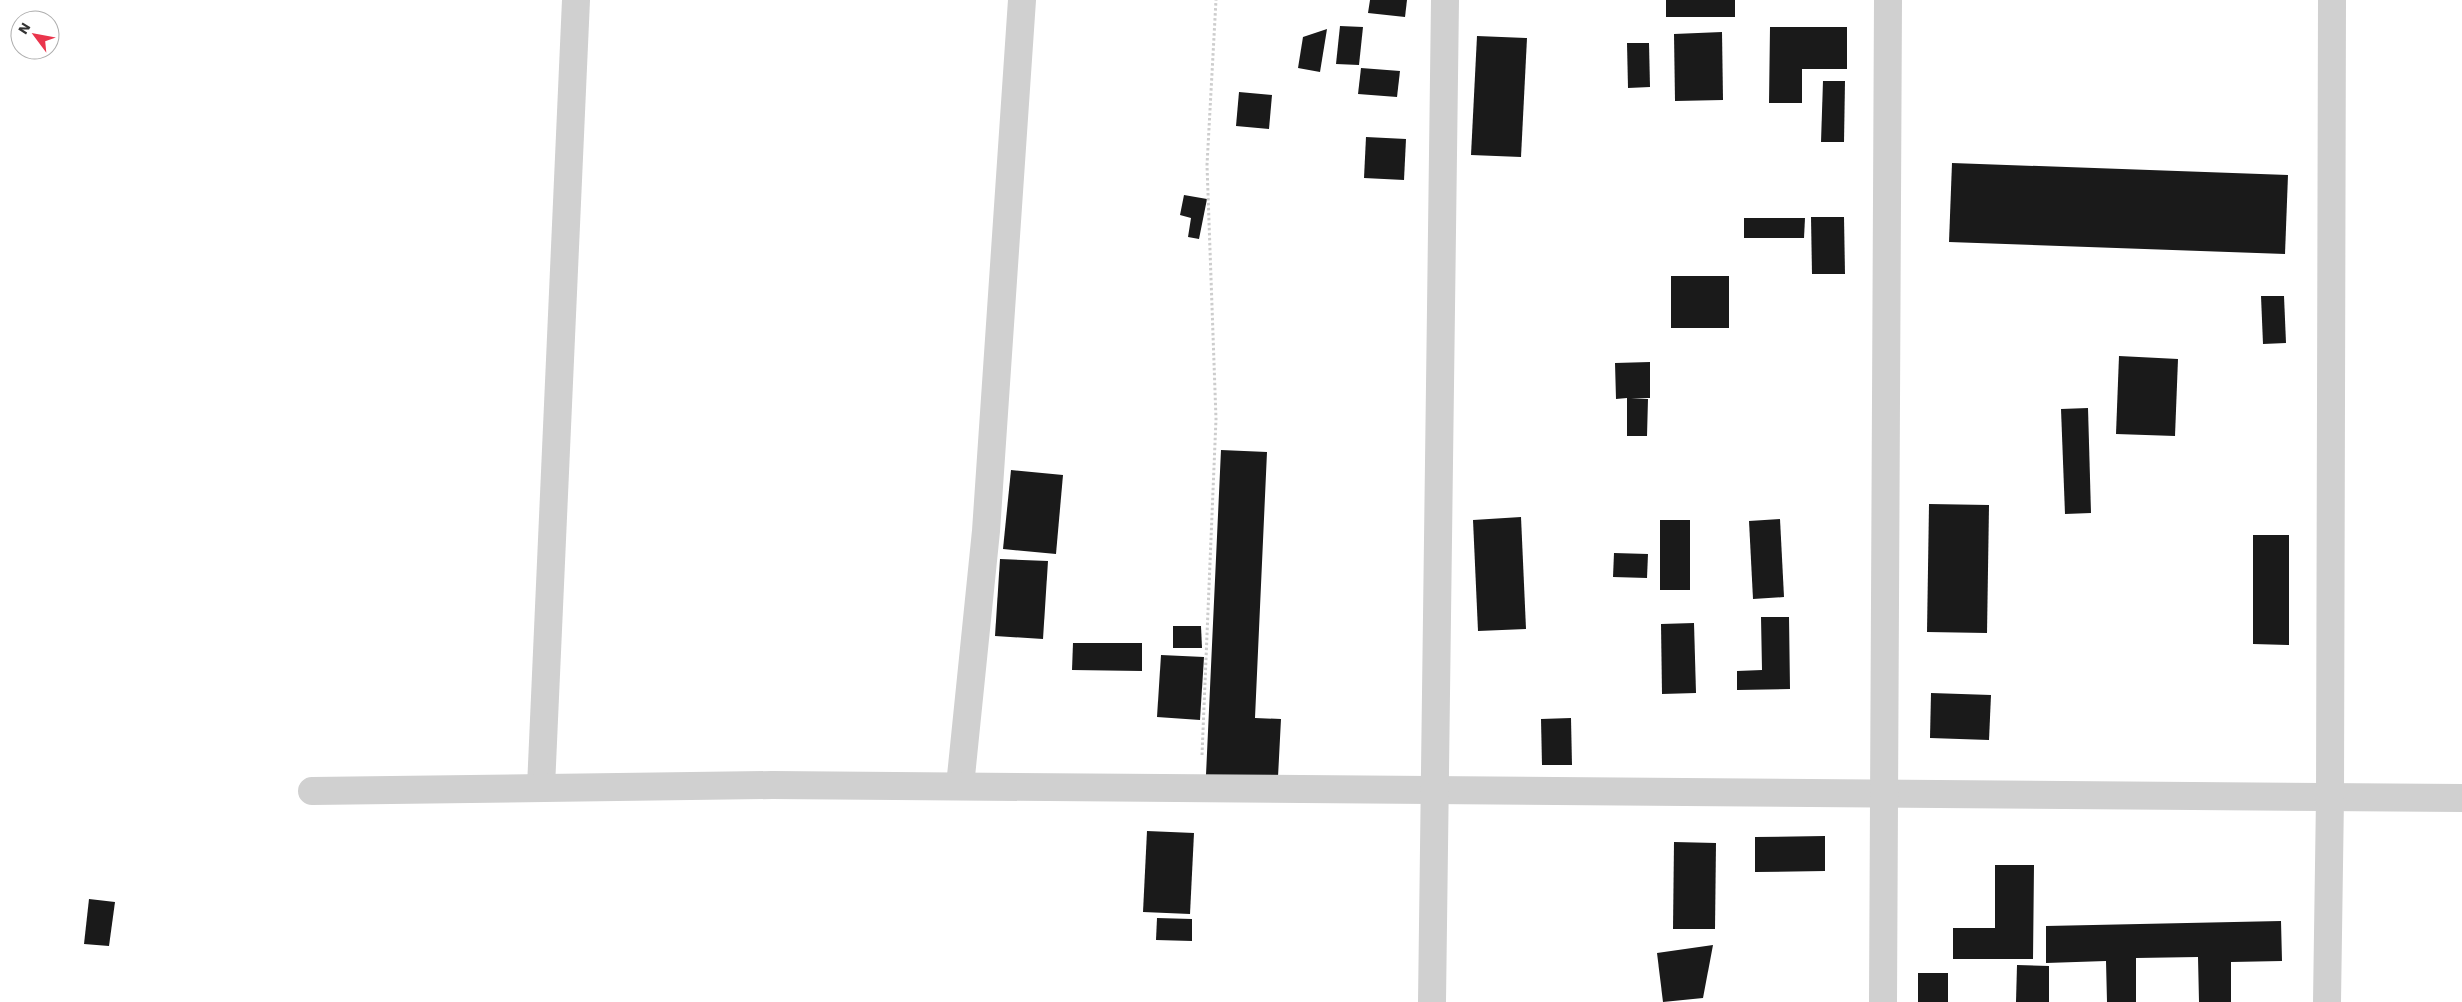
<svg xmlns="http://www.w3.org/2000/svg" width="2462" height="1002" viewBox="0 0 2462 1002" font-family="'Work Sans',sans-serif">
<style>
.building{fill:#1a1a1a}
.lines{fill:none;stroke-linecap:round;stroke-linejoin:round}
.path{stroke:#cdcdcd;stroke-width:3;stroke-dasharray:2.5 2.5;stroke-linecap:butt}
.minor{stroke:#d0d0d0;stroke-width:28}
</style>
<rect width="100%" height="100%" fill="#fff"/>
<g class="building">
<path d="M1370 0H1407L1405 17 1368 13Z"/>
<rect x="1666" y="0" width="69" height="17"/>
<path d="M1340 26 1363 27 1359 65 1336 64Z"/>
<path d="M1770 27H1847V69H1802V103H1769Z"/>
<path d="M1327 29 1320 72 1298 68 1303 37Z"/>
<path d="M1722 32 1723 100 1675 101 1674 34Z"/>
<path d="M1477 36 1527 38 1521 157 1471 155Z"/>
<path d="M1627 43H1649L1650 87 1628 88Z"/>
<path d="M1361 68 1400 71 1397 97 1358 94Z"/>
<path d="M1823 81H1845L1844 142H1821Z"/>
<path d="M1239 92 1272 95 1269 129 1236 126Z"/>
<path d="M1366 137 1406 139 1404 180 1364 178Z"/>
<path d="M1952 163 2288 175 2285 254 1949 242Z"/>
<path d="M1184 195 1207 199 1199 239 1188 237 1191 218 1180 215Z"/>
<path d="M1811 217H1844L1845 274H1812Z"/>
<path d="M1744 218H1805L1804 238H1744Z"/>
<rect x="1671" y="276" width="58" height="52"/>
<path d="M2261 296H2284L2286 343 2263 344Z"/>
<path d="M2119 356 2178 359 2175 436 2116 434Z"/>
<path d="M1650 362V398H1631L1648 399 1647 436H1627V398L1616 399 1615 363Z"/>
<path d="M2088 408 2091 513 2065 514 2061 409Z"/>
<path d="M1221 450 1267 452 1255 718 1281 719 1278 777 1206 775Z"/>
<path d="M1011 470 1063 475 1056 554 1003 549Z"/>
<path d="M1929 504 1989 505 1987 633 1927 632Z"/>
<path d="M1521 517 1526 629 1478 631 1473 520Z"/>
<path d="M1780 519 1784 597 1753 599 1749 521Z"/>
<rect x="1660" y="520" width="30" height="70"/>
<path d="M2253 535H2289V645L2253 644Z"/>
<path d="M1614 553 1648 554 1647 578 1613 577Z"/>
<path d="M1000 559 1048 561 1043 639 995 636Z"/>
<path d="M1761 617H1789L1790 689 1737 690V671L1762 670Z"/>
<path d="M1694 623 1696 693 1662 694 1661 624Z"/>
<path d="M1173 626H1201L1202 648H1173Z"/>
<path d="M1073 643H1142V671L1072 670Z"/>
<path d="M1161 655 1204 657 1200 720 1157 717Z"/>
<path d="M1931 693 1991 695 1989 740 1930 738Z"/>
<path d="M1571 718 1572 765H1542L1541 719Z"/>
<path d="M1147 831 1194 833 1190 914 1143 912Z"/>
<path d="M1825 836V871L1755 872V837Z"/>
<path d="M1674 842 1716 843 1715 929H1673Z"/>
<path d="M1995 865H2034L2033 959H1953V928H1995Z"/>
<path d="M89 899 115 902 109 946 84 944Z"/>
<path d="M1157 918 1192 919V941L1156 940Z"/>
<path d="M2281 921 2282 961 2231 962V1002H2199L2198 957 2136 958V1002H2107L2106 961 2046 963V926Z"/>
<path d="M1713 945 1703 998 1663 1002 1657 953Z"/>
<path d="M2017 965 2049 966V1002H2016Z"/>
<rect x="1918" y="973" width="30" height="29"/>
</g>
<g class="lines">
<path class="path" d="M1202 755 1216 419 1207 165 1216 0"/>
<g class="minor">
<path d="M960 786 986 531 1022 0"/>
<path d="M541 787 576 0"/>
<path d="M312 791 772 785 2462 798"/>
<path d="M1432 1002 1445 0"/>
<path d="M1883 1002 1888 0"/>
<path d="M2327 1002 2330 797 2332 0"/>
</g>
</g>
<g transform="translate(35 35) rotate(302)"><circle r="24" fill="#ffffff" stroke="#adadad"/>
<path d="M0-4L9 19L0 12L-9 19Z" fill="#ea354c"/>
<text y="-8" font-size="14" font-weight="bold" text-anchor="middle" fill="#333333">N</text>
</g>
</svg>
